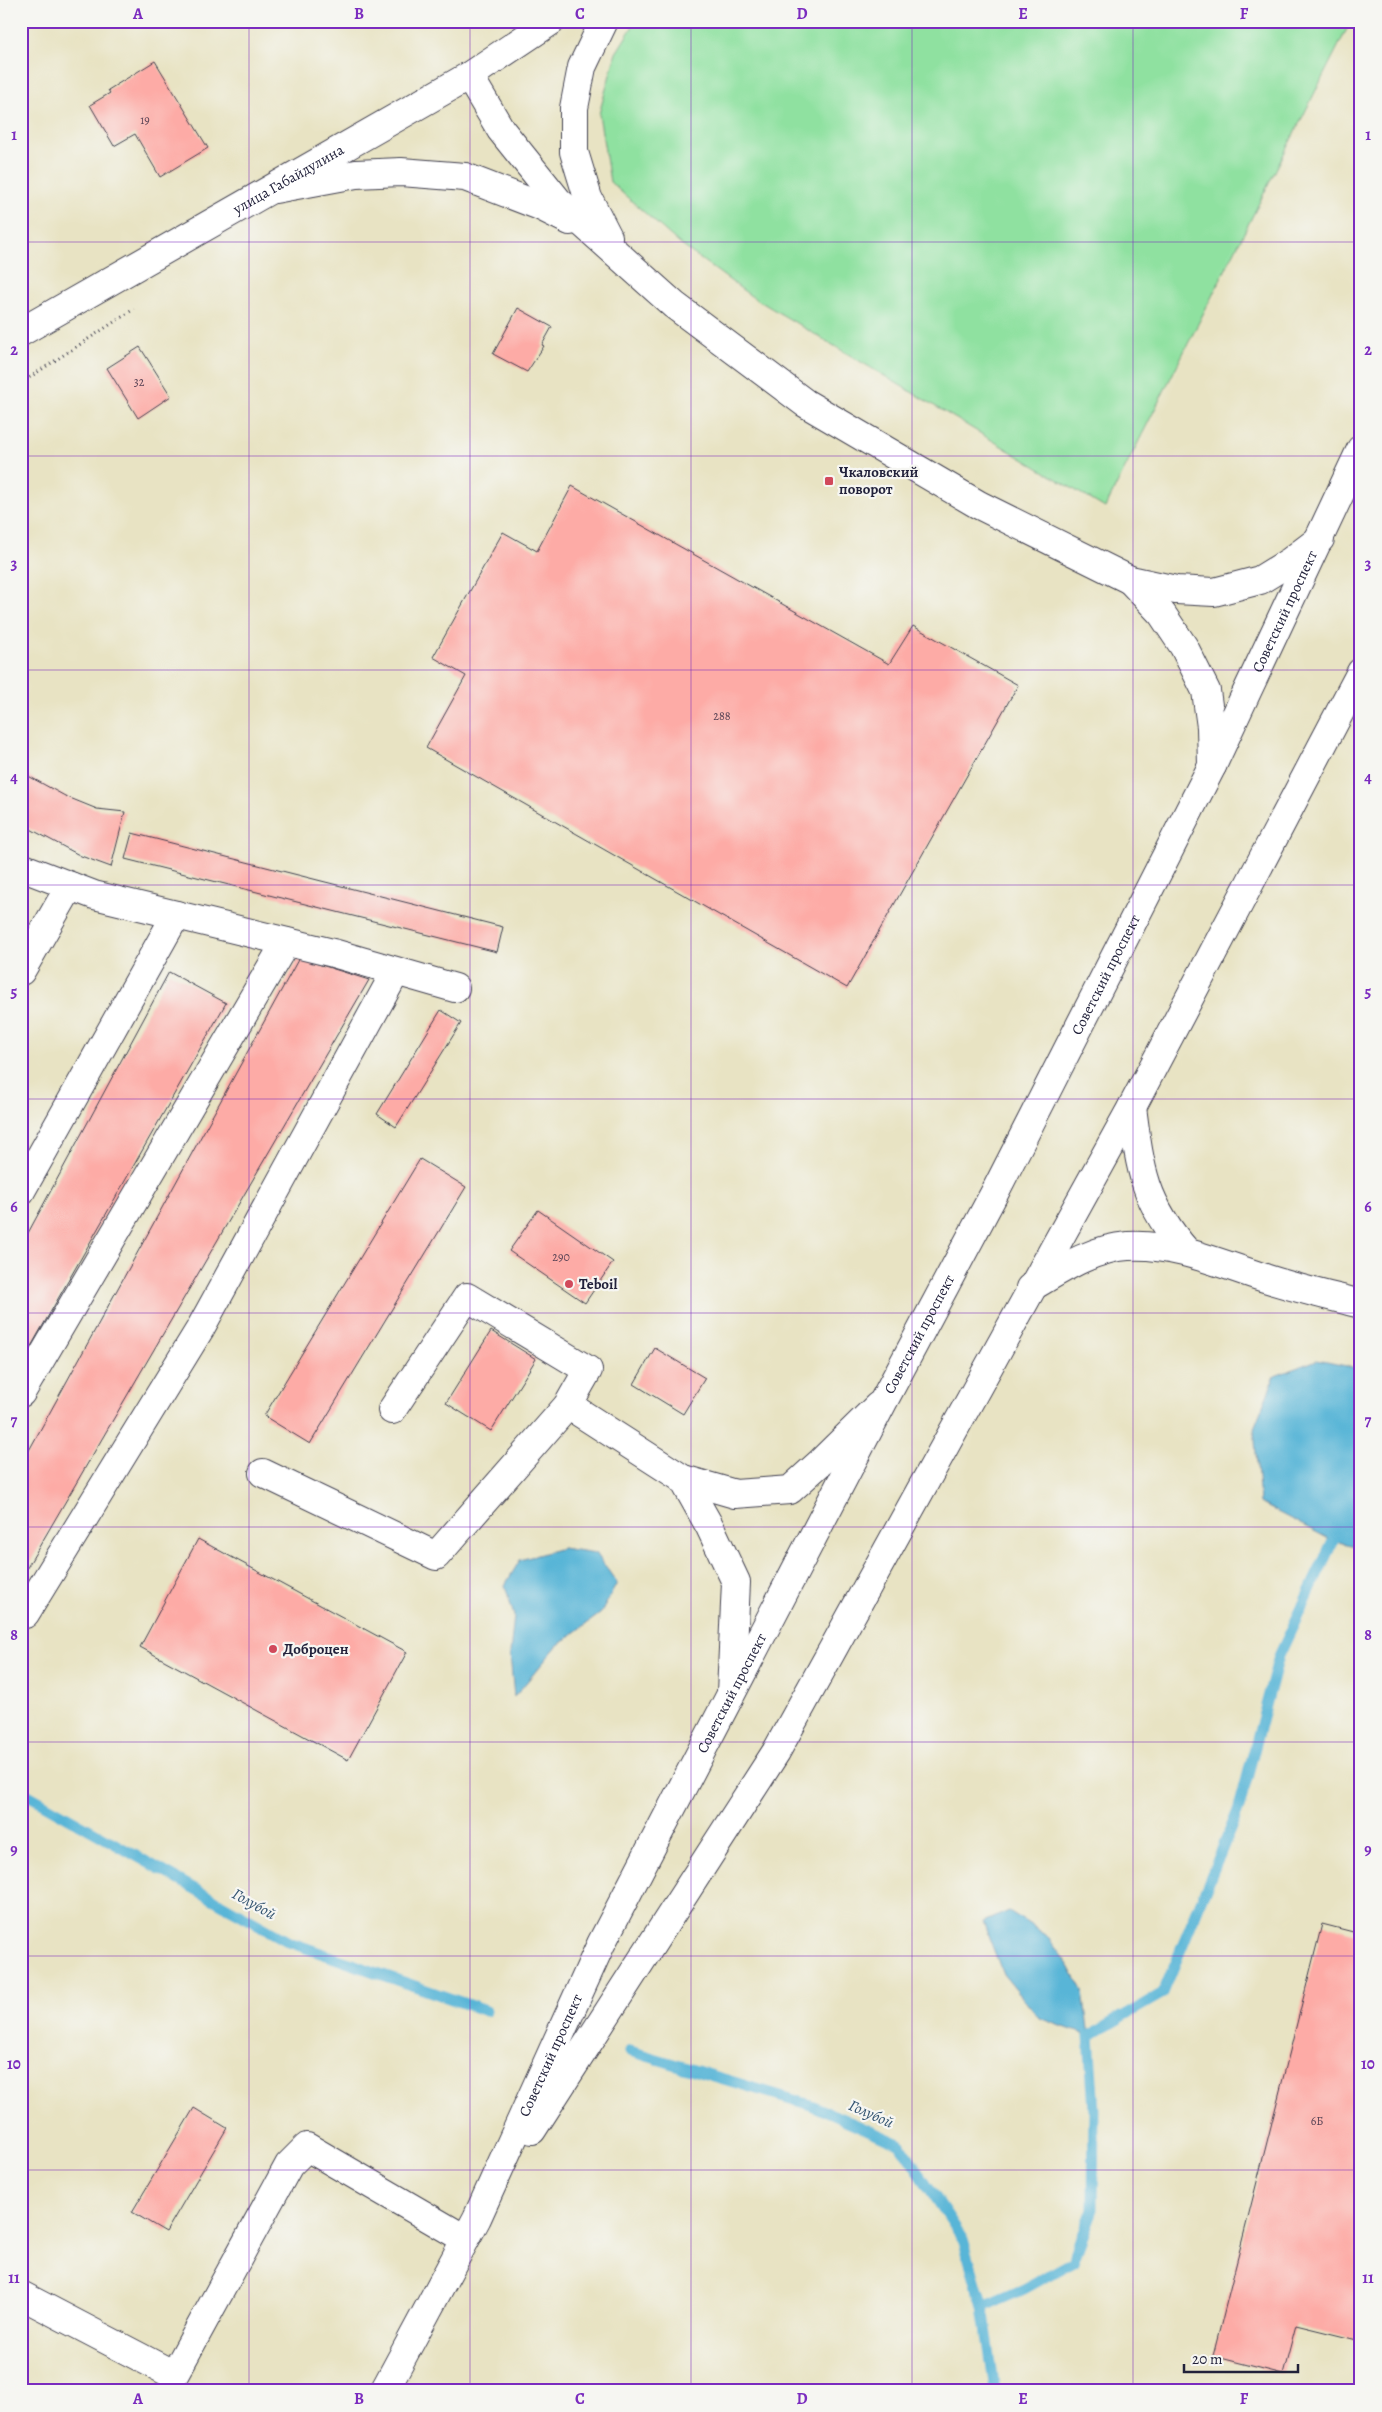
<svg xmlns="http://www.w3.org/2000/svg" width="1382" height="2412" viewBox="0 0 1382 2412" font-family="Alegreya,serif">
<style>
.green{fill:#8fe1a0;stroke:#58826e}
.water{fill:#59b5d7;stroke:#3e6c89}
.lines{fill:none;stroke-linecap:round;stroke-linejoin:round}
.stream{stroke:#59b5d7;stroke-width:11}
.building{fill:#fdaba6}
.minor-casing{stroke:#403f4f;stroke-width:30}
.major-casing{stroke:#403f4f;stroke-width:30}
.path{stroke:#403f4f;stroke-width:3;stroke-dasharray:1 4;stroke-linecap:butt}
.minor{stroke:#fff;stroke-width:28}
.major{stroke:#fff;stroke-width:28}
.grid{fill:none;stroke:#7b2cbf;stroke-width:1;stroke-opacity:0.55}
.poi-dot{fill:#d1495b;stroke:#f6f6f2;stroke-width:2}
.labels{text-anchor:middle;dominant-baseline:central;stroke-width:4.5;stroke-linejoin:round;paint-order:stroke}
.number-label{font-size:12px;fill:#594456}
.street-label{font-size:15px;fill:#22223b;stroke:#f6f6f2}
.poi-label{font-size:15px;font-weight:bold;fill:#22223b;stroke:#f6f6f2;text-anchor:start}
.water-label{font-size:16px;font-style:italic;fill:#355572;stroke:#f6f6f2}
.neatline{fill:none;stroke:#7b2cbf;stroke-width:2}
.grid-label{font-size:16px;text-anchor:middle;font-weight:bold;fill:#7b2cbf}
</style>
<rect width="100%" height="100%" fill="#f6f6f2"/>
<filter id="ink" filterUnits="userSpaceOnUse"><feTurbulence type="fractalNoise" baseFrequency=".02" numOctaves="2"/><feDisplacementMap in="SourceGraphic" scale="10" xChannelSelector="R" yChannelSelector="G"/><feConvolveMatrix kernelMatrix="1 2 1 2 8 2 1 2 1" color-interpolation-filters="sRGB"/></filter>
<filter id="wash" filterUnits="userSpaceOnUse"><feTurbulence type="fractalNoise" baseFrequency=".0096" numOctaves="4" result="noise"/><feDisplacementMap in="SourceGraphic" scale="20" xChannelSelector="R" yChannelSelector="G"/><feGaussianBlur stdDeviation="1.12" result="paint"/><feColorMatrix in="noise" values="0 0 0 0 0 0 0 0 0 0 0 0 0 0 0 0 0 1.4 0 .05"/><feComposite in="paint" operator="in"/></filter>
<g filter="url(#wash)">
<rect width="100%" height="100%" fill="#e8e3c3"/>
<path class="green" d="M636 21H1351L1105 508 751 296 680 244 610 182 599 114 616 53Z"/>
<g class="water">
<path d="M1317 1360 1361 1369V1547L1333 1541 1260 1503 1254 1428 1275 1376Z"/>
<path d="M562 1548 596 1553 617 1583 601 1613 557 1646 514 1697 510 1654 514 1616 505 1585 520 1560Z"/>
<path d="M1009 1911 1046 1935 1069 1966 1083 1992 1089 2036 1039 2018 1003 1974 983 1922Z"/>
</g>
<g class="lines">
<g class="stream">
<path d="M21 1791 289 1942 486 2011"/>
<path d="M630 2051 811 2105 900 2144 963 2239 983 2307 995 2391"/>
<path d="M983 2307 1024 2289 1073 2262 1093 2209 1094 2110 1089 2036 1163 1993 1239 1808 1279 1656 1333 1541"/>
</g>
</g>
<g id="blocks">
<g class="building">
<path d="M155 61 208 148 160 177 135 134 114 146 90 105 110 93 108 90Z"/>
<path d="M518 308 552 327 542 345 544 346 527 372 493 354Z"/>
<path d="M140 347 171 396 138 418 107 368Z"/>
<path d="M572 486 889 664 913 626 1018 685 847 988 426 748 466 676 433 657 503 532 537 551Z"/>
<path d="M21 772 65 796 97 809 125 812 111 867 81 856 21 824Z"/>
<path d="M132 833 503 927 497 952 125 859Z"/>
<path d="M299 958 369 980 21 1578V1465Z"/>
<path d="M169 972 226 1003 21 1364V1246Z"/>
<path d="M441 1010 461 1023 396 1127 377 1114Z"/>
<path d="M420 1159 466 1187 310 1444 264 1416Z"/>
<path d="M538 1210 613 1262 585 1303 509 1251Z"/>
<path d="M491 1331 536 1359 491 1431 446 1403Z"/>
<path d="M655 1348 705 1378 683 1414 634 1384Z"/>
<path d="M198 1539 407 1652 348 1760 140 1647Z"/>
<path d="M1322 1924 1361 1934V2341L1296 2325 1283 2374 1213 2356Z"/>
<path d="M194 2108 227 2128 166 2232 132 2212Z"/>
</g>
</g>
</g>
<g filter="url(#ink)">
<use href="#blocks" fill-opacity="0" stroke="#403f4f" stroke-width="1"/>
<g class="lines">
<g class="minor-casing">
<g id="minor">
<path d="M604 21 582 67 574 108V152L588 198 608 237"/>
<path d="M469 76 501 130 558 201 674 305 805 403 979 505 1130 580 1176 590 1214 592 1260 580 1291 561 1320 539"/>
<path d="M275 189 356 174 401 172 465 177 540 206 570 221"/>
<path d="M1130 580 1162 614 1184 647 1206 691 1211 727 1212 766"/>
<path d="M21 867 94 895 333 953 455 988"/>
<path d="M21 971 70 886"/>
<path d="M1132 1107C1140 1169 1144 1203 1187 1252"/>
<path d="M21 1191 176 915"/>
<path d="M1030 1288C1060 1270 1093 1248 1128 1246 1176 1243 1223 1265 1268 1279 1299 1289 1330 1296 1361 1304"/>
<path d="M21 1393 286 942"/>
<path d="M392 1410 467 1297 588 1370 568 1405 683 1479 735 1494 790 1490 822 1461 878 1406"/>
<path d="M263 1473 436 1556 568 1405"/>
<path d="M683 1479 710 1527 736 1582 731 1693"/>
<path d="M21 1613 25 1614 200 1329 395 973"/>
<path d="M21 2295 174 2375 289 2165 307 2147 465 2239"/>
</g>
</g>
<g class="major-casing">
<g id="major">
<path id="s1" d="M21 332 469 76 551 21"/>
<path d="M532 2130 776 1752 1132 1107 1361 672"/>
<path id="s2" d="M384 2391 477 2218 601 1944 883 1402 995 1192 1212 766 1361 449"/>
</g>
</g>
<path class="path" d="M21 383 134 309"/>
<use href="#minor" class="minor"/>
<use href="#major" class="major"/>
</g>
</g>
<path class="grid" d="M249 21V2391M470 21V2391M691 21V2391M912 21V2391M1133 21V2391M21 242H1361M21 456H1361M21 670H1361M21 885H1361M21 1099H1361M21 1313H1361M21 1527H1361M21 1742H1361M21 1956H1361M21 2170H1361"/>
<g class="poi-dot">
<rect x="824" y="476" width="10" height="10" rx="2.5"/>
<circle cx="569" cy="1284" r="5"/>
<circle cx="273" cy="1649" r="5"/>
</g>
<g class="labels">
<g class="number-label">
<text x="145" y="120">19</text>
<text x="139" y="382">32</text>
<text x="722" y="716">288</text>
<text x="561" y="1257">290</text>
<text x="1317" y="2121">6Б</text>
</g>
<g class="street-label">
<text stroke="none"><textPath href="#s1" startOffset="308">улица Габайдулина</textPath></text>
<text stroke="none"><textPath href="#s2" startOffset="1995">Советский проспект</textPath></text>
<text stroke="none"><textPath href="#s2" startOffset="1590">Советский проспект</textPath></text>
<text stroke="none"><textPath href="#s2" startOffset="1185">Советский проспект</textPath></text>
<text stroke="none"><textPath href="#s2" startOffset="780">Советский проспект</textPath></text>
<text stroke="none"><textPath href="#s2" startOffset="375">Советский проспект</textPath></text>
</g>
<g class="poi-label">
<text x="839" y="472">Чкаловский<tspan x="839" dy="17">поворот</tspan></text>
<text x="579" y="1284">Teboil</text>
<text x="283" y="1649">Доброцен</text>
</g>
<g class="water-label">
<text transform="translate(254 1904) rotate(29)">Голубой</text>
<text transform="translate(871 2114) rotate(24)">Голубой</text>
</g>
</g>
<rect width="1382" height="2412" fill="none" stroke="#f6f6f2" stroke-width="55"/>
<path d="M1184 2364v8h114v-8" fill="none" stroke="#22223b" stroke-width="2.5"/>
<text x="1192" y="2364" font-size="15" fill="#22223b" stroke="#f6f6f2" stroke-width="4" paint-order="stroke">20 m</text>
<rect x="28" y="28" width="1326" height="2356" class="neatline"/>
<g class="grid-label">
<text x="138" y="19">A</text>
<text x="359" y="19">B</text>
<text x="580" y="19">C</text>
<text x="802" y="19">D</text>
<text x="1023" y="19">E</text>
<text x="1244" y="19">F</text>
<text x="14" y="140">1</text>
<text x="1368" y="140">1</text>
<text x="14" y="355">2</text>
<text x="1368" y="355">2</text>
<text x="14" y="569">3</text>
<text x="1368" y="569">3</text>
<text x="14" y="783">4</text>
<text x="1368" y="783">4</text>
<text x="14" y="997">5</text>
<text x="1368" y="997">5</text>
<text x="14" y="1212">6</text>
<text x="1368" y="1212">6</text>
<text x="14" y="1426">7</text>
<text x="1368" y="1426">7</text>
<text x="14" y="1640">8</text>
<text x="1368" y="1640">8</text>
<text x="14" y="1855">9</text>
<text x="1368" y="1855">9</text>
<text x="14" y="2069">10</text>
<text x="1368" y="2069">10</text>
<text x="14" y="2283">11</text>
<text x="1368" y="2283">11</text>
<text x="138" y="2404">A</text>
<text x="359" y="2404">B</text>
<text x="580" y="2404">C</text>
<text x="802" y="2404">D</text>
<text x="1023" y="2404">E</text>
<text x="1244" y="2404">F</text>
</g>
</svg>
